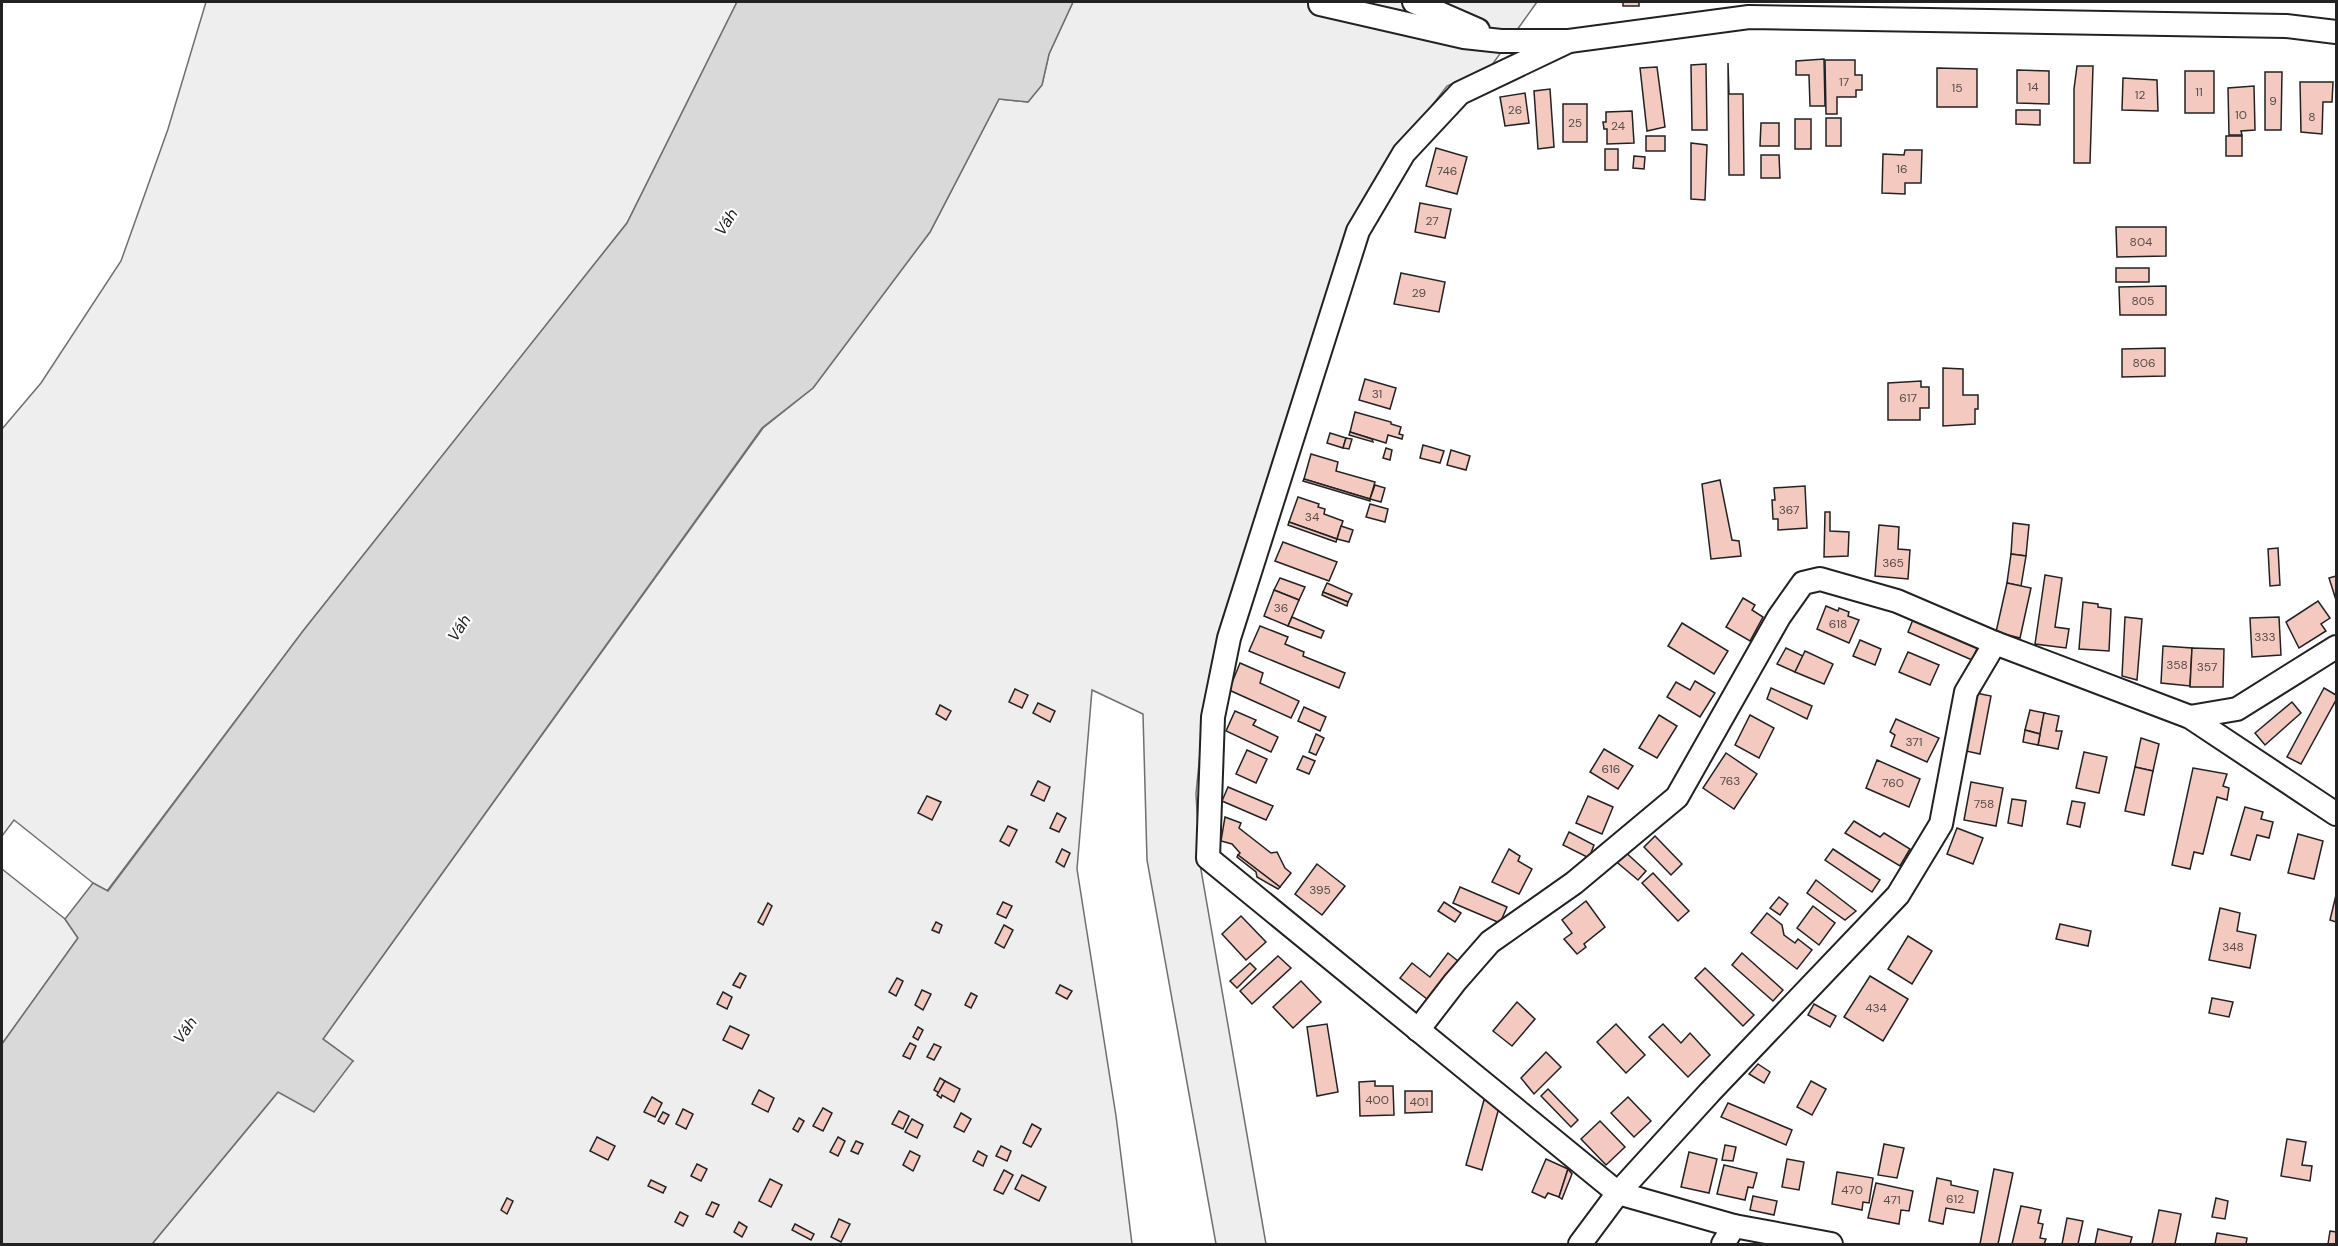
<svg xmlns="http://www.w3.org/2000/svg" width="2338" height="1246" viewBox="0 0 2338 1246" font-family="'DM Sans',sans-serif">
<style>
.green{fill:#eee;stroke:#6f6f6f;stroke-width:1.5}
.water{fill:#d9d9d9;stroke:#6f6f6f;stroke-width:1.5}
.building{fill:#f3c9c0;stroke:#222;stroke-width:1.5}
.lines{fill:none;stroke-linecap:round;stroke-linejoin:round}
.minor-casing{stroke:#222;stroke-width:26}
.minor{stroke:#fff;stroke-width:22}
.labels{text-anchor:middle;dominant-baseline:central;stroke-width:4.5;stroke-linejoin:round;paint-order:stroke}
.number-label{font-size:12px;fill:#564c4a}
.water-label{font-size:16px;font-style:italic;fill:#222;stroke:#fff}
</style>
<rect width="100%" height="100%" fill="#fff"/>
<g class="green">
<path d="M206 2H737L627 223 303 631 107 891 93 883 14 820 2 836V429L41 383 121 261 168 129Z"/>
<path d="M1073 2H1537L1492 65 1447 86 1398 149 1204 712 1196 794 1200 864 1266 1244H1216L1147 860 1143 714 1092 690 1077 869 1116 1116 1132 1244H152L278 1092 353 1061 323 1039 763 428 813 388 930 232 999 99 1028 102 1042 85 1049 54Z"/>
<path d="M2 869 65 919 78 938 2 1044Z"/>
</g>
<path class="water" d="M737 2H1073L1049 54 1042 85 1028 102 999 99 930 232 813 388 762 428 323 1039 353 1061 314 1112 278 1092 152 1244H2V1044L78 938 65 919 93 883 108 891 303 631 627 223Z"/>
<g class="building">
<rect x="1623" y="2" width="16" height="4"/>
<path d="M1824 59 1825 106H1810L1809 75H1796V61Z"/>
<path d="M1825 60H1855V75H1862V90H1856V97H1837V114H1826Z"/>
<path d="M1728 63 1729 94H1743L1744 175H1729Z"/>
<path d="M1706 64 1707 130H1692L1691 65Z"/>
<path d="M2077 66H2093L2090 163H2074V89Z"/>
<path d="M1657 67 1665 127 1647 131 1640 68Z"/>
<path d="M1937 68 1977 69V107H1937Z"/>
<path d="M2017 70 2049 71V104L2017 103Z"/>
<rect x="2185" y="71" width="29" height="42"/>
<path d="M2265 72H2282L2281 130H2265Z"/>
<path d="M2123 78 2157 80 2158 111 2122 110Z"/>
<path d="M2300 82H2333L2332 102H2323L2322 134 2301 132Z"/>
<path d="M2254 86 2255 130 2241 131 2242 135H2229L2228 88Z"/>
<path d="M1550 89 1554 147 1538 149 1534 91Z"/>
<path d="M1525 93 1529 123 1505 126 1500 97Z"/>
<rect x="1563" y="104" width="24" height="38"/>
<path d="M2016 110H2040V125L2016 124Z"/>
<path d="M1632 111 1634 143 1607 144V129H1604L1603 122H1606V112Z"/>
<rect x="1826" y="118" width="15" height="28"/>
<rect x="1795" y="119" width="16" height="30"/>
<path d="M1761 123H1779V146H1760Z"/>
<rect x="1646" y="136" width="19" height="15"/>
<rect x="2226" y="136" width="16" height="20"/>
<path d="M1691 143 1707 145 1705 200 1691 199Z"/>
<path d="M1436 148 1467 157 1457 194 1426 186Z"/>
<rect x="1605" y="149" width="13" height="21"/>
<path d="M1905 150H1922L1921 183H1905V194L1882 193 1883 154 1904 155Z"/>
<path d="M1761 155H1779L1780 178H1761Z"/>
<path d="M1634 156 1645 157 1644 169 1633 168Z"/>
<path d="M1420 203 1451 209 1445 238 1415 232Z"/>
<path d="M2116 227H2166V256L2117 257Z"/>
<rect x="2116" y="268" width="33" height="14"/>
<path d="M1401 273 1445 282 1439 312 1394 304Z"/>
<path d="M2166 286V315H2120L2119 287Z"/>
<path d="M2165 348V376L2122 377V349Z"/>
<path d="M1943 368 1963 369V395H1978V409H1975V424L1943 426Z"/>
<path d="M1365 379 1396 388 1390 409 1359 400Z"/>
<path d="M1921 381V387H1929V408H1920V420H1888V383Z"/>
<path d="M1355 412 1391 422V424L1401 427 1399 434 1403 435 1402 439 1388 435 1386 443 1350 432Z"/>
<path d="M1350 432 1372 439 1373 442 1349 435Z"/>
<path d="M1330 433 1346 438 1343 448 1327 443Z"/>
<path d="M1346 438 1352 439 1349 449 1343 448Z"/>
<path d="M1423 445 1444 451 1440 463 1420 458Z"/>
<path d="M1386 448 1392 450 1390 460 1383 458Z"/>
<path d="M1451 450 1470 456 1466 470 1447 465Z"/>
<path d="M1311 454 1338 462 1336 471 1375 482 1370 499 1304 479Z"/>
<path d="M1304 479 1370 499V501L1303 481Z"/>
<path d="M1720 480 1732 540 1739 541 1741 556 1711 559 1702 484Z"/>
<path d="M1375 485 1385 488 1381 502 1370 499Z"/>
<path d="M1805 486 1807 528 1778 530V519H1773L1772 500H1775L1774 488Z"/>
<path d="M1298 497 1319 504 1318 507 1325 509 1324 514 1343 521 1337 539 1289 522Z"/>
<path d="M1370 504 1388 509 1385 522 1366 517Z"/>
<path d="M1825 512H1830V531L1849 532 1848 556 1824 557Z"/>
<path d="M1289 522 1337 539 1336 542 1288 525Z"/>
<path d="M2013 523 2029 525 2026 556 2011 554Z"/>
<path d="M1879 525 1899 527 1898 549 1910 550 1908 579 1875 576Z"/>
<path d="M1341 526 1353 530 1349 542 1337 539Z"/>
<path d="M1283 542 1337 562 1329 581 1275 561Z"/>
<path d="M2278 548 2280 585 2270 586 2268 549Z"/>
<path d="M2011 554 2026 556 2021 586 2007 583Z"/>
<path d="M2045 575 2062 578 2055 627 2069 629 2066 648 2035 644Z"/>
<path d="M2336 576V600L2329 578Z"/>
<path d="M1280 578 1305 587 1299 600 1274 590Z"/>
<path d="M1327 583 1352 594 1348 602 1323 592Z"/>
<path d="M2007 583 2031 588 2020 638 1996 632Z"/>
<path d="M1274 590 1299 600 1288 626 1264 616Z"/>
<path d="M1323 592 1348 602 1347 606 1322 595Z"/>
<path d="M1743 598 1755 605 1752 610 1763 617 1750 641 1726 627Z"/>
<path d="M2318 601 2330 618 2321 624 2326 631 2299 648 2286 622Z"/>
<path d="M2083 602 2098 604V607L2111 609 2109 651 2079 649Z"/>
<path d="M1826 606 1838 611 1839 608 1849 612 1848 616 1859 620 1849 643 1817 629Z"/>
<path d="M1292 617 1324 631 1321 638 1288 626Z"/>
<path d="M1914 617 1979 644 1972 660 1908 632Z"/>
<path d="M2125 617 2142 619 2137 680 2122 676Z"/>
<path d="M2279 617 2281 655 2252 657 2250 618Z"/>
<path d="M1682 623 1728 651 1714 674 1668 646Z"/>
<path d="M1260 626 1288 637 1285 644 1304 652 1303 656 1345 673 1339 688 1249 651Z"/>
<path d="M1860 640 1881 649 1875 665 1853 656Z"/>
<path d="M2163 646 2192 648 2190 686 2161 683Z"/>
<path d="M1786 648 1803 656 1795 672 1777 664Z"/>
<path d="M2192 648 2224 649 2223 687H2190Z"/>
<path d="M1805 651 1833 664 1824 684 1795 672Z"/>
<path d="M1908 652 1939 665 1930 685 1899 672Z"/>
<path d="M1240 663 1263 673 1260 683 1299 701 1291 718 1229 690Z"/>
<path d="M1695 681 1715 693 1700 717 1667 697 1676 682 1690 690Z"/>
<path d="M1771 688 1812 706 1807 719 1767 699Z"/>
<path d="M2324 688 2336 695V700L2301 764 2287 757Z"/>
<path d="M1015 689 1028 695 1022 708 1009 702Z"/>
<path d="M1976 693 1991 696 1980 754 1966 751Z"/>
<path d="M2292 702 2301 713 2265 745 2255 733Z"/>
<path d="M1038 703 1055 711 1050 722 1033 713Z"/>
<path d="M940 705 951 711 946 720 936 714Z"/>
<path d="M1304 707 1326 717 1320 731 1298 721Z"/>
<path d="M2030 710 2045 713 2040 734 2025 730Z"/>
<path d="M1235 711 1256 720 1253 725 1278 737 1271 752 1226 731Z"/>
<path d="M2044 713 2059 716 2056 731H2062L2058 749 2038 745Z"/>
<path d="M1659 715 1677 726 1657 758 1639 748Z"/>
<path d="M1750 715 1774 728 1759 758 1735 745Z"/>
<path d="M1896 719 1939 738 1927 762 1891 746 1895 735 1890 732Z"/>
<path d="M2025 730 2040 734 2038 745 2023 742Z"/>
<path d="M1316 734 1324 738 1316 755 1309 752Z"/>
<path d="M2141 738 2159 744 2153 771 2135 767Z"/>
<path d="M1604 749 1633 766 1618 789 1590 772Z"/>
<path d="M1247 750 1267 759 1256 783 1236 774Z"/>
<path d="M2084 752 2107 757 2099 793 2076 788Z"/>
<path d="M1726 753 1757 774 1734 809 1703 788Z"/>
<path d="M1303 756 1315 761 1309 774 1297 769Z"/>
<path d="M1877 760 1920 779 1909 807 1866 788Z"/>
<path d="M2135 767 2153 771 2144 815 2125 811Z"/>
<path d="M2193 768 2227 774 2223 786 2229 788 2227 800 2217 797 2203 854 2194 852 2190 869 2172 865Z"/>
<path d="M1038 781 1050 787 1044 801 1031 795Z"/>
<path d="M1971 782 2003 788 1996 826 1964 820Z"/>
<path d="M1228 787 1273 806 1266 820 1222 801Z"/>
<path d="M927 796 941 802 932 820 918 813Z"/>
<path d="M1588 796 1613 807 1602 834 1576 823Z"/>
<path d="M2012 799 2026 801 2022 826 2008 823Z"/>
<path d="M2072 801 2085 803 2080 827 2067 824Z"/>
<path d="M2245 807 2263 812 2261 819 2273 822 2269 838 2257 835 2250 860 2231 855Z"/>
<path d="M1057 813 1066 818 1059 832 1050 828Z"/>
<path d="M1225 817 1241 823 1239 828 1271 853 1277 852 1285 868 1291 873 1280 887 1238 855 1240 853 1232 844 1221 841Z"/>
<path d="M1854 821 1880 837 1884 833 1910 849 1900 866 1845 833Z"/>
<path d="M1008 826 1017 830 1009 846 1000 841Z"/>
<path d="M1957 828 1983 838 1973 864 1947 854Z"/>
<path d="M1569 832 1594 845 1589 858 1563 845Z"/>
<path d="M2298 834 2323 841 2314 879 2288 873Z"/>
<path d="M1655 836 1682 864 1671 875 1644 847Z"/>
<path d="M1062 849 1070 853 1064 867 1056 862Z"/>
<path d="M1509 849 1520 856 1518 861 1532 869 1519 894 1492 882Z"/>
<path d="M1622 849 1646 871 1638 880 1613 859Z"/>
<path d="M1833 849 1880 880 1872 892 1825 860Z"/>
<path d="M1238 855 1280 887 1278 889 1257 877 1256 872 1237 857Z"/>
<path d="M1317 864 1345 886 1322 915 1295 894Z"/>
<path d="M1653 873 1689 911 1678 921 1642 883Z"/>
<path d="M1816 880 1856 911 1845 920 1807 893Z"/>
<path d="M1460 887 1507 907 1500 923 1453 903Z"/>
<path d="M2336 895V922L2330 920Z"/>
<path d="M1779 897 1788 904 1780 915 1770 908Z"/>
<path d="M1586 901 1605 927 1584 944 1586 947 1577 954 1564 939 1572 933 1562 920Z"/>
<path d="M1003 902 1012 906 1006 918 997 914Z"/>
<path d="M1444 902 1461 913 1455 922 1438 911Z"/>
<path d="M768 903 772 906 763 925 758 922Z"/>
<path d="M1813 906 1835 923 1819 945 1797 928Z"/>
<path d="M2220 908 2240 913 2237 931 2256 935 2250 968 2209 960Z"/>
<path d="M1767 913 1782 925 1784 935 1795 943 1798 939 1812 950 1797 969 1751 933Z"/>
<path d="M1241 916 1266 942 1246 960 1222 934Z"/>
<path d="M936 922 942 925 939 933 932 930Z"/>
<path d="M2060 924 2091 931 2088 946 2056 939Z"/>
<path d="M1004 925 1013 930 1004 948 995 943Z"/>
<path d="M1908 936 1932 951 1912 984 1888 969Z"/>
<path d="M1448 953 1458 961 1427 999 1400 978 1412 963 1430 977Z"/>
<path d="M1742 953 1783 990 1773 1001 1732 965Z"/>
<path d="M1278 956 1291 968 1252 1004 1240 991Z"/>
<path d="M1250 963 1256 969 1237 988 1230 981Z"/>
<path d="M1705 968 1754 1015 1743 1026 1695 978Z"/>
<path d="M740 973 746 976 740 988 733 985Z"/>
<path d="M1870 976 1908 999 1883 1041 1844 1017Z"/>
<path d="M897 978 903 981 896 996 889 992Z"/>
<path d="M1301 981 1321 1002 1293 1028 1273 1007Z"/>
<path d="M1060 985 1072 991 1067 999 1056 993Z"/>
<path d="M922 990 931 994 923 1010 915 1005Z"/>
<path d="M723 992 732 997 727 1009 717 1004Z"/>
<path d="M971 993 977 996 971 1008 965 1005Z"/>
<path d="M2212 998 2233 1002 2229 1017 2209 1013Z"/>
<path d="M1517 1002 1535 1019 1512 1046 1493 1031Z"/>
<path d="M1814 1004 1836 1016 1830 1027 1808 1015Z"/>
<path d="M1327 1024 1338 1092 1317 1096 1307 1027Z"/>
<path d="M1616 1024 1645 1055 1626 1073 1597 1042Z"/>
<path d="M1663 1024 1681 1043 1690 1033 1710 1055 1688 1077 1649 1037Z"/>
<path d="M730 1026 749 1035 742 1049 723 1040Z"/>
<path d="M918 1027 923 1030 918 1040 913 1037Z"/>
<path d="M910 1043 916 1046 910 1059 903 1056Z"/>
<path d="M934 1044 941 1047 934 1060 927 1057Z"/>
<path d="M1546 1052 1561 1067 1534 1094 1521 1078Z"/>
<path d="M1758 1064 1770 1072 1764 1083 1749 1074Z"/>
<path d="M940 1078 945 1081 939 1093 934 1090Z"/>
<path d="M945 1081 960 1089 954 1102 942 1095 941 1098 937 1095Z"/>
<path d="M1375 1081V1086H1393L1394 1115 1360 1116 1359 1082Z"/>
<path d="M1811 1081 1826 1089 1812 1115 1797 1107Z"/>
<path d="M1548 1089 1578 1120 1571 1127 1541 1096Z"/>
<path d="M759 1090 774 1098 768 1112 752 1104Z"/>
<path d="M1405 1091H1432V1112L1405 1113Z"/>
<path d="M652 1097 662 1103 655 1117 644 1112Z"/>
<path d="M1628 1097 1651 1121 1634 1137 1611 1113Z"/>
<path d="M1484 1100 1500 1104 1482 1170 1466 1165Z"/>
<path d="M1728 1103 1792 1130 1786 1145 1721 1117Z"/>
<path d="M823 1108 832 1113 823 1131 813 1126Z"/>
<path d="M683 1109 693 1114 686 1129 676 1124Z"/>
<path d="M899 1111 909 1116 903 1129 892 1124Z"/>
<path d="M663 1112 669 1115 664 1124 658 1121Z"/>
<path d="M961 1113 971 1119 964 1132 954 1127Z"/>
<path d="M799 1118 804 1121 798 1132 793 1129Z"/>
<path d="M912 1119 923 1125 917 1138 905 1132Z"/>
<path d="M1600 1121 1625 1147 1606 1165 1581 1139Z"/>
<path d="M1032 1124 1041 1129 1031 1147 1023 1143Z"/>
<path d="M597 1137 615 1146 608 1160 590 1151Z"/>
<path d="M838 1137 845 1141 838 1156 830 1152Z"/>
<path d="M2287 1139 2306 1142 2302 1165 2312 1166 2310 1181 2281 1176Z"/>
<path d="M856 1141 863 1144 858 1154 851 1151Z"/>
<path d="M1884 1144 1904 1148 1897 1178 1878 1175Z"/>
<path d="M1725 1145 1736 1147 1733 1161 1722 1160Z"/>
<path d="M1001 1146 1011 1151 1007 1161 996 1156Z"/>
<path d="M910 1151 920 1156 913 1171 903 1165Z"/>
<path d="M978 1151 987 1156 983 1166 973 1161Z"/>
<path d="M1689 1152 1717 1159 1709 1193 1681 1187Z"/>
<path d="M1546 1159 1568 1169 1559 1197 1548 1193 1545 1198 1532 1192Z"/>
<path d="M1787 1159 1804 1162 1799 1190 1782 1187Z"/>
<path d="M697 1164 707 1169 701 1181 691 1176Z"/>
<path d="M1724 1165 1757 1173 1753 1188 1748 1187 1745 1200 1717 1194Z"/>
<path d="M1568 1169 1572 1174 1562 1199 1559 1197Z"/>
<path d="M1994 1169 2013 1173 1998 1244H1980Z"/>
<path d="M1004 1170 1013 1175 1003 1194 994 1190Z"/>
<path d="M1837 1172 1873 1178 1869 1203 1863 1202 1862 1210 1832 1204Z"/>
<path d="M1022 1175 1046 1187 1039 1201 1015 1189Z"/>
<path d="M1937 1178 1951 1181V1185L1978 1191 1974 1213 1946 1208 1943 1224 1929 1221Z"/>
<path d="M770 1179 782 1185 771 1207 759 1201Z"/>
<path d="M651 1180 666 1187 663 1193 648 1186Z"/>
<path d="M1876 1183 1913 1191 1909 1211 1901 1210 1899 1224 1868 1218Z"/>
<path d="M1753 1196 1777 1201 1774 1215 1750 1210Z"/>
<path d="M507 1198 513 1201 507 1214 501 1210Z"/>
<path d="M2216 1198 2228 1201 2225 1219 2212 1217Z"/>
<path d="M712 1202 719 1205 713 1217 706 1214Z"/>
<path d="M2021 1206 2041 1210 2038 1223 2043 1224 2040 1238 2046 1239 2044 1244H2012Z"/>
<path d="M2159 1210 2181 1214 2175 1244H2152Z"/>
<path d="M680 1212 688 1216 683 1226 675 1222Z"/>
<path d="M2067 1218 2083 1221 2078 1244H2062Z"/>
<path d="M839 1219 850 1224 841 1242 831 1237Z"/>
<path d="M739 1222 747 1227 742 1237 734 1232Z"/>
<path d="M795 1224 814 1234 811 1240 792 1230Z"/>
<path d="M2098 1229 2132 1237 2130 1244H2095Z"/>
<path d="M2330 1231 2336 1232V1244H2328Z"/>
<path d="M2217 1233 2247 1238 2246 1244H2215Z"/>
</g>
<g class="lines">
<g class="minor-casing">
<g id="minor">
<path d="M1414 2 1478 30"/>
<path d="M1320 4 1464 37 1501 41H1569L1749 17 2286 26 2336 32"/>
<path d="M1569 41 1460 93 1404 153 1358 231 1229 638 1213 717 1208 858 1618 1193 1734 1226 1831 1244"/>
<path d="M2190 717 2237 709 2336 647"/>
<path d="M1418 1030 1455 982 1490 942 1574 883 1677 797 1779 617 1803 583 1820 579 1897 601 1995 643 2190 717 2336 814"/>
<path d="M1580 1244 1618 1193 1710 1092 1898 895 1941 824 1966 692 1995 643"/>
<path d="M1723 1244 1734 1226"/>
</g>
</g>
<use href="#minor" class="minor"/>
</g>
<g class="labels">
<g class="number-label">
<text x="1844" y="82">17</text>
<text x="2033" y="87">14</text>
<text x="1957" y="88">15</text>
<text x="2199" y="92">11</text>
<text x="2140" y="95">12</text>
<text x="2273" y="101">9</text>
<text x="1515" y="110">26</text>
<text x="2241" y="115">10</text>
<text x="2312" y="117">8</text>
<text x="1575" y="123">25</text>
<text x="1618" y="126">24</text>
<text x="1902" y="169">16</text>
<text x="1447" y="171">746</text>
<text x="1432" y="221">27</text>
<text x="2141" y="242">804</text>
<text x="1419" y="293">29</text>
<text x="2143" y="301">805</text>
<text x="2144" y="363">806</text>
<text x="1377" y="394">31</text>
<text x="1908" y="398">617</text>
<text x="1789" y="510">367</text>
<text x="1312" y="517">34</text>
<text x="1893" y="563">365</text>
<text x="1281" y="608">36</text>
<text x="1838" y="624">618</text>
<text x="2265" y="637">333</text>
<text x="2177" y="665">358</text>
<text x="2207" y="667">357</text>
<text x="1914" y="742">371</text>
<text x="1611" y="769">616</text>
<text x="1730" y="781">763</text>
<text x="1893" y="783">760</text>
<text x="1984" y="804">758</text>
<text x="1320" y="890">395</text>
<text x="2233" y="947">348</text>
<text x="1876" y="1008">434</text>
<text x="1377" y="1100">400</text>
<text x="1419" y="1102">401</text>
<text x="1852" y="1190">470</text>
<text x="1955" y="1199">612</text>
<text x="1892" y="1200">471</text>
</g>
<g class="water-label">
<text transform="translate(726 222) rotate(-57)">Váh</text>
<text transform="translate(459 628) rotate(-57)">Váh</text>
<text transform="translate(185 1030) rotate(-54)">Váh</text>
</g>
</g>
<rect width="2338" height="1246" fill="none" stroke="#222222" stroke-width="6"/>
</svg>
